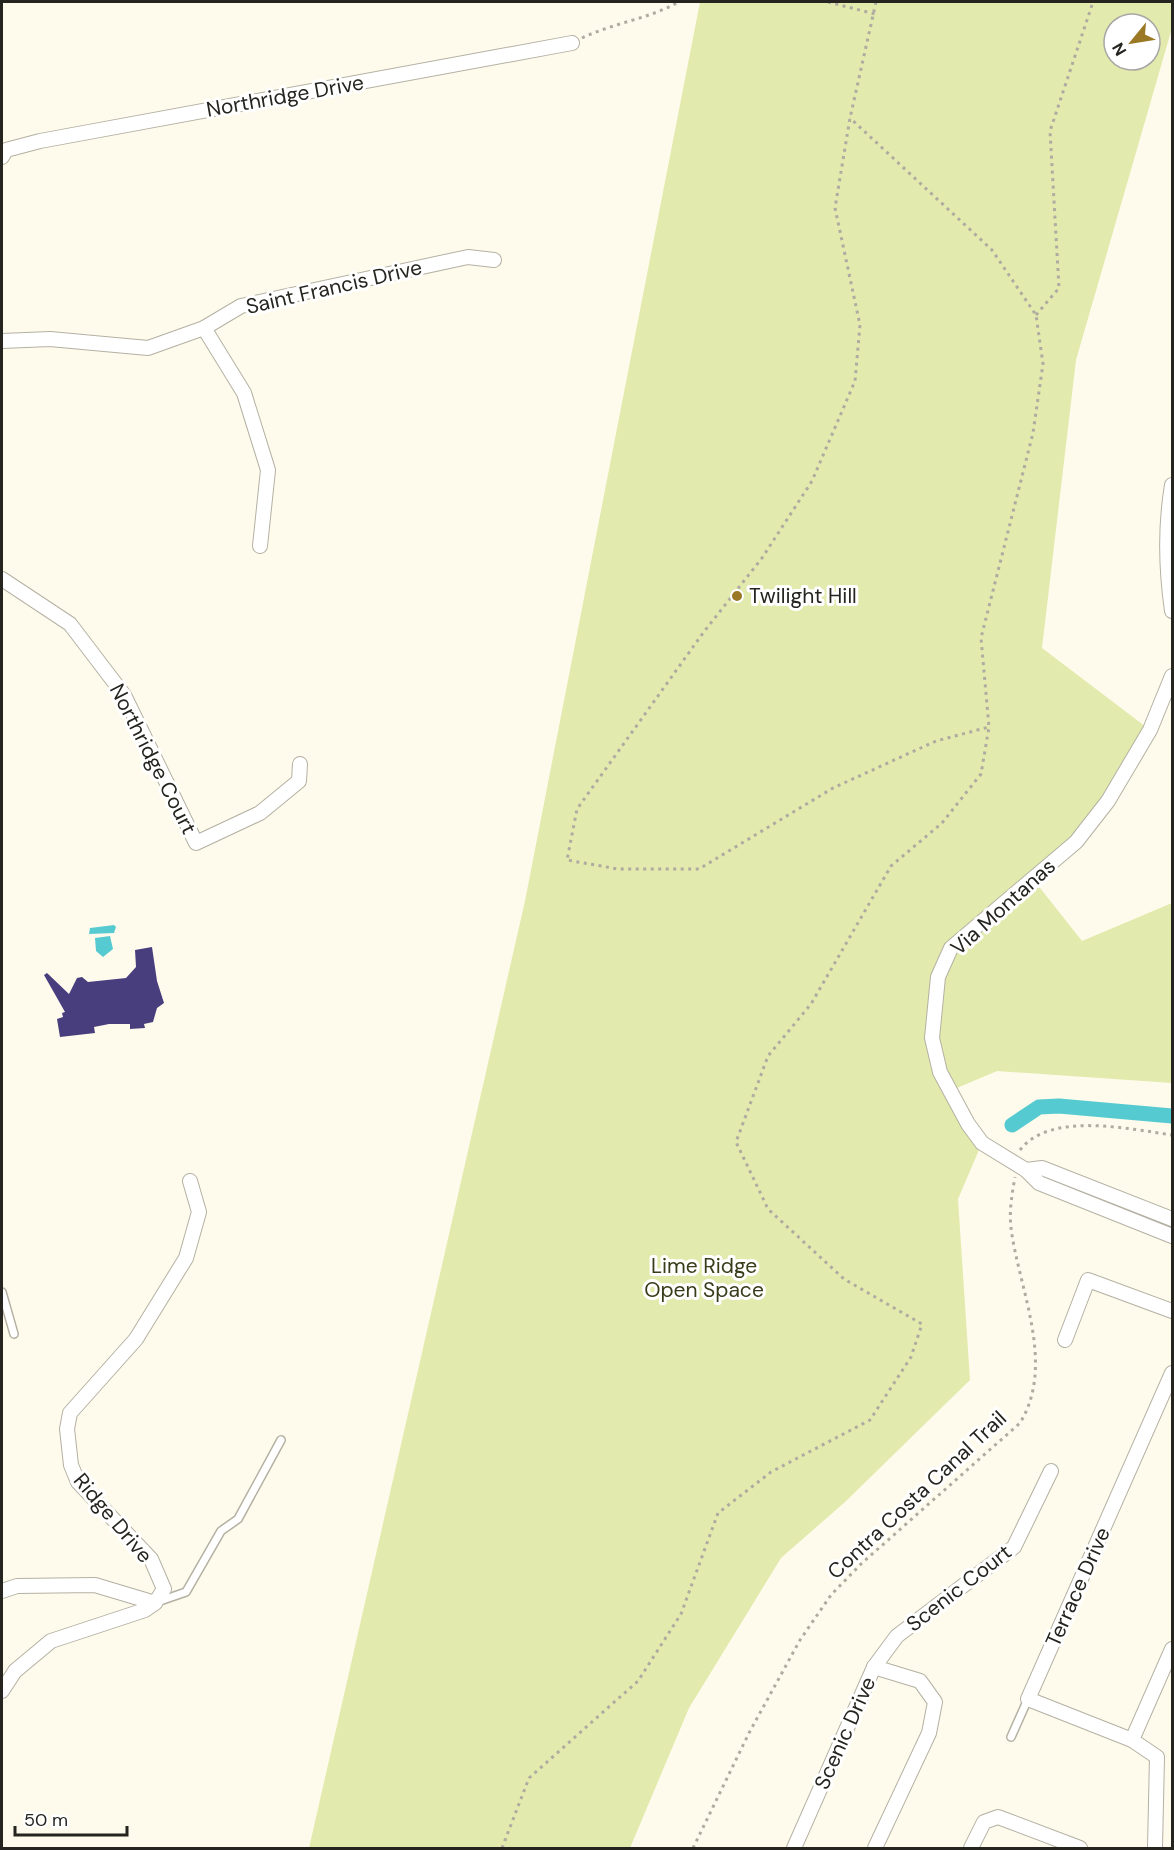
<svg xmlns="http://www.w3.org/2000/svg" width="1174" height="1850" viewBox="0 0 1174 1850" font-family="'DM Sans',sans-serif">
<style>
.green{fill:#e3eaad;fill-rule:evenodd}
.water{fill:#56cad1}
.lines{fill:none;stroke-linecap:round;stroke-linejoin:round}
.canal{stroke:#56cad1;stroke-width:15}
.building{fill:#483e7e}
.lane-casing{stroke:#b4b1a3;stroke-width:10}
.street-casing{stroke:#b4b1a3;stroke-width:16}
.path{stroke:#aeaca1;stroke-width:3;stroke-dasharray:3 4.5;stroke-linecap:butt}
.lane{stroke:#fff;stroke-width:7}
.street{stroke:#fff;stroke-width:14}
.poi-dot{fill:#9b7823;stroke:#fff;stroke-width:2}
.labels{text-anchor:middle;dominant-baseline:central;stroke-width:6;stroke-linejoin:round;paint-order:stroke}
.street-label{font-size:21px;fill:#25241f;stroke:#fff}
.poi-label{font-size:21px;fill:#25241f;stroke:#fff;text-anchor:start}
.park-label{font-size:21px;fill:#393c19;stroke:#fff}
</style>
<rect width="100%" height="100%" fill="#fefbec"/>
<path class="green" d="M700 2H1172V28L1076 360 1042 648 1150 730 1108 801 1033 879 1082 941 1172 903V1083L997 1071 950 1091 982 1143 958 1199 970 1380 845 1502 781 1558 689 1708 630 1848H309L525 901ZM1114 24H1150V60H1114Z"/>
<g class="water">
<path d="M114 925 116 927 114 933 89 934 90 928Z"/>
<path d="M110 936 113 949 103 957 96 951 95 938Z"/>
</g>
<g class="lines">
<path class="canal" d="M1012 1125 1039 1107 1059 1106 1172 1116"/>
</g>
<path class="building" d="M152 947 157 981 164 1003 157 1008 153 1022 144 1024 145 1028 130 1029V1024H109L94 1027 95 1033 60 1037 57 1019 63 1017 62 1013 65 1012 44 975 47 973 69 994 77 978 82 977 88 982 126 978 136 967 135 950Z"/>
<g class="lines">
<g class="lane-casing">
<g id="lane">
<path d="M2 1292 14 1334"/>
<path d="M157 1602 186 1592 221 1531 238 1519 281 1440"/>
<path d="M1011 1737 1028 1699"/>
</g>
</g>
<g class="street-casing">
<g id="street">
<path d="M2 157 6 150 40 141 572 43"/>
<path d="M204 328 244 393 268 470 260 546"/>
<path d="M2 341 50 339 148 348 204 328 241 306 468 257 494 260"/>
<path d="M1172 485C1165 527 1166 569 1172 611"/>
<path d="M2 579 70 624 124 695 196 843 260 813 299 781 300 764"/>
<path d="M1026 1170 982 1143 968 1124 940 1072 932 1038 938 977 951 948 1076 842 1108 801 1150 730 1172 676"/>
<path d="M1172 1219 1042 1168 1026 1170 1039 1183 1172 1236"/>
<path d="M1065 1340 1088 1280 1172 1311"/>
<path d="M2 1591 17 1586 95 1585 155 1603"/>
<path d="M874 1667 920 1681 935 1702 929 1733 875 1848"/>
<path d="M2 1691 15 1671 51 1641 145 1610 155 1603 164 1589 151 1559 78 1482 71 1465 67 1429 70 1413 136 1339 186 1258 199 1212 190 1181"/>
<path d="M1132 1740 1028 1699 1172 1373"/>
<path d="M794 1848 874 1667 897 1636 1014 1547 1051 1471"/>
<path d="M971 1848 984 1822 998 1817 1080 1848"/>
<path d="M1155 1848 1157 1757 1132 1740 1172 1649"/>
</g>
</g>
<g class="path">
<path d="M828 2 875 14"/>
<path d="M876 2 850 118 835 208 860 325 855 381 812 481 762 558 703 633 577 809 567 860 618 869H699L833 788 936 741 989 727"/>
<path d="M582 38C613 23 652 18 678 2"/>
<path d="M1036 315 1059 288 1050 131 1093 2"/>
<path d="M1020 1150C1050 1111 1129 1129 1172 1135"/>
<path d="M502 1848 529 1778 638 1681 681 1614 718 1513 771 1472 870 1420 911 1357 922 1324 844 1279 768 1209 736 1142 768 1056 811 1004 891 866 942 823 981 774 989 727 981 638 1033 433 1043 364 1036 315 992 250 850 118"/>
<path d="M693 1848 749 1733 800 1640 831 1595 861 1564 1020 1423C1056 1364 1019 1290 1011 1228 1009 1211 1012 1194 1015 1177"/>
</g>
<use href="#lane" class="lane"/>
<use href="#street" class="street"/>
</g>
<circle class="poi-dot" cx="737" cy="596" r="6"/>
<g class="labels">
<g class="street-label">
<text transform="translate(285 96) rotate(-10)">Northridge Drive</text>
<text transform="translate(334 287) rotate(-13)">Saint Francis Drive</text>
<text transform="translate(153 759) rotate(63)">Northridge Court</text>
<text transform="translate(1003 907) rotate(-42)">Via Montanas</text>
<text transform="translate(917 1495) rotate(-43)">Contra Costa Canal Trail</text>
<text transform="translate(113 1518) rotate(50)">Ridge Drive</text>
<text transform="translate(1078 1587) rotate(-66)">Terrace Drive</text>
<text transform="translate(959 1588) rotate(-38)">Scenic Court</text>
<text transform="translate(845 1733) rotate(-66)">Scenic Drive</text>
</g>
<g class="poi-label">
<text x="749" y="596">Twilight Hill</text>
</g>
<g class="park-label">
<text x="704" y="1266">Lime Ridge<tspan x="704" dy="24">Open Space</tspan></text>
</g>
</g>
<rect width="1174" height="1850" fill="none" stroke="#25241f" stroke-width="6"/>
<g transform="translate(1132 42) rotate(240)"><circle r="28" fill="#ffffff" stroke="#a8a7a5" stroke-width="1.5"/>
<path d="M0-4.5L10 22L0 15L-10 22Z" fill="#9b7823"/>
<text y="-9" font-size="16" font-weight="bold" text-anchor="middle" fill="#25241f">N</text>
</g>
<path d="M15 1826v9h112v-9" fill="none" stroke="#25241f" stroke-width="3"/>
<text x="24" y="1826" font-size="18" fill="#25241f" stroke="#ffffff" stroke-width="4.5" paint-order="stroke">50 m</text>
</svg>
